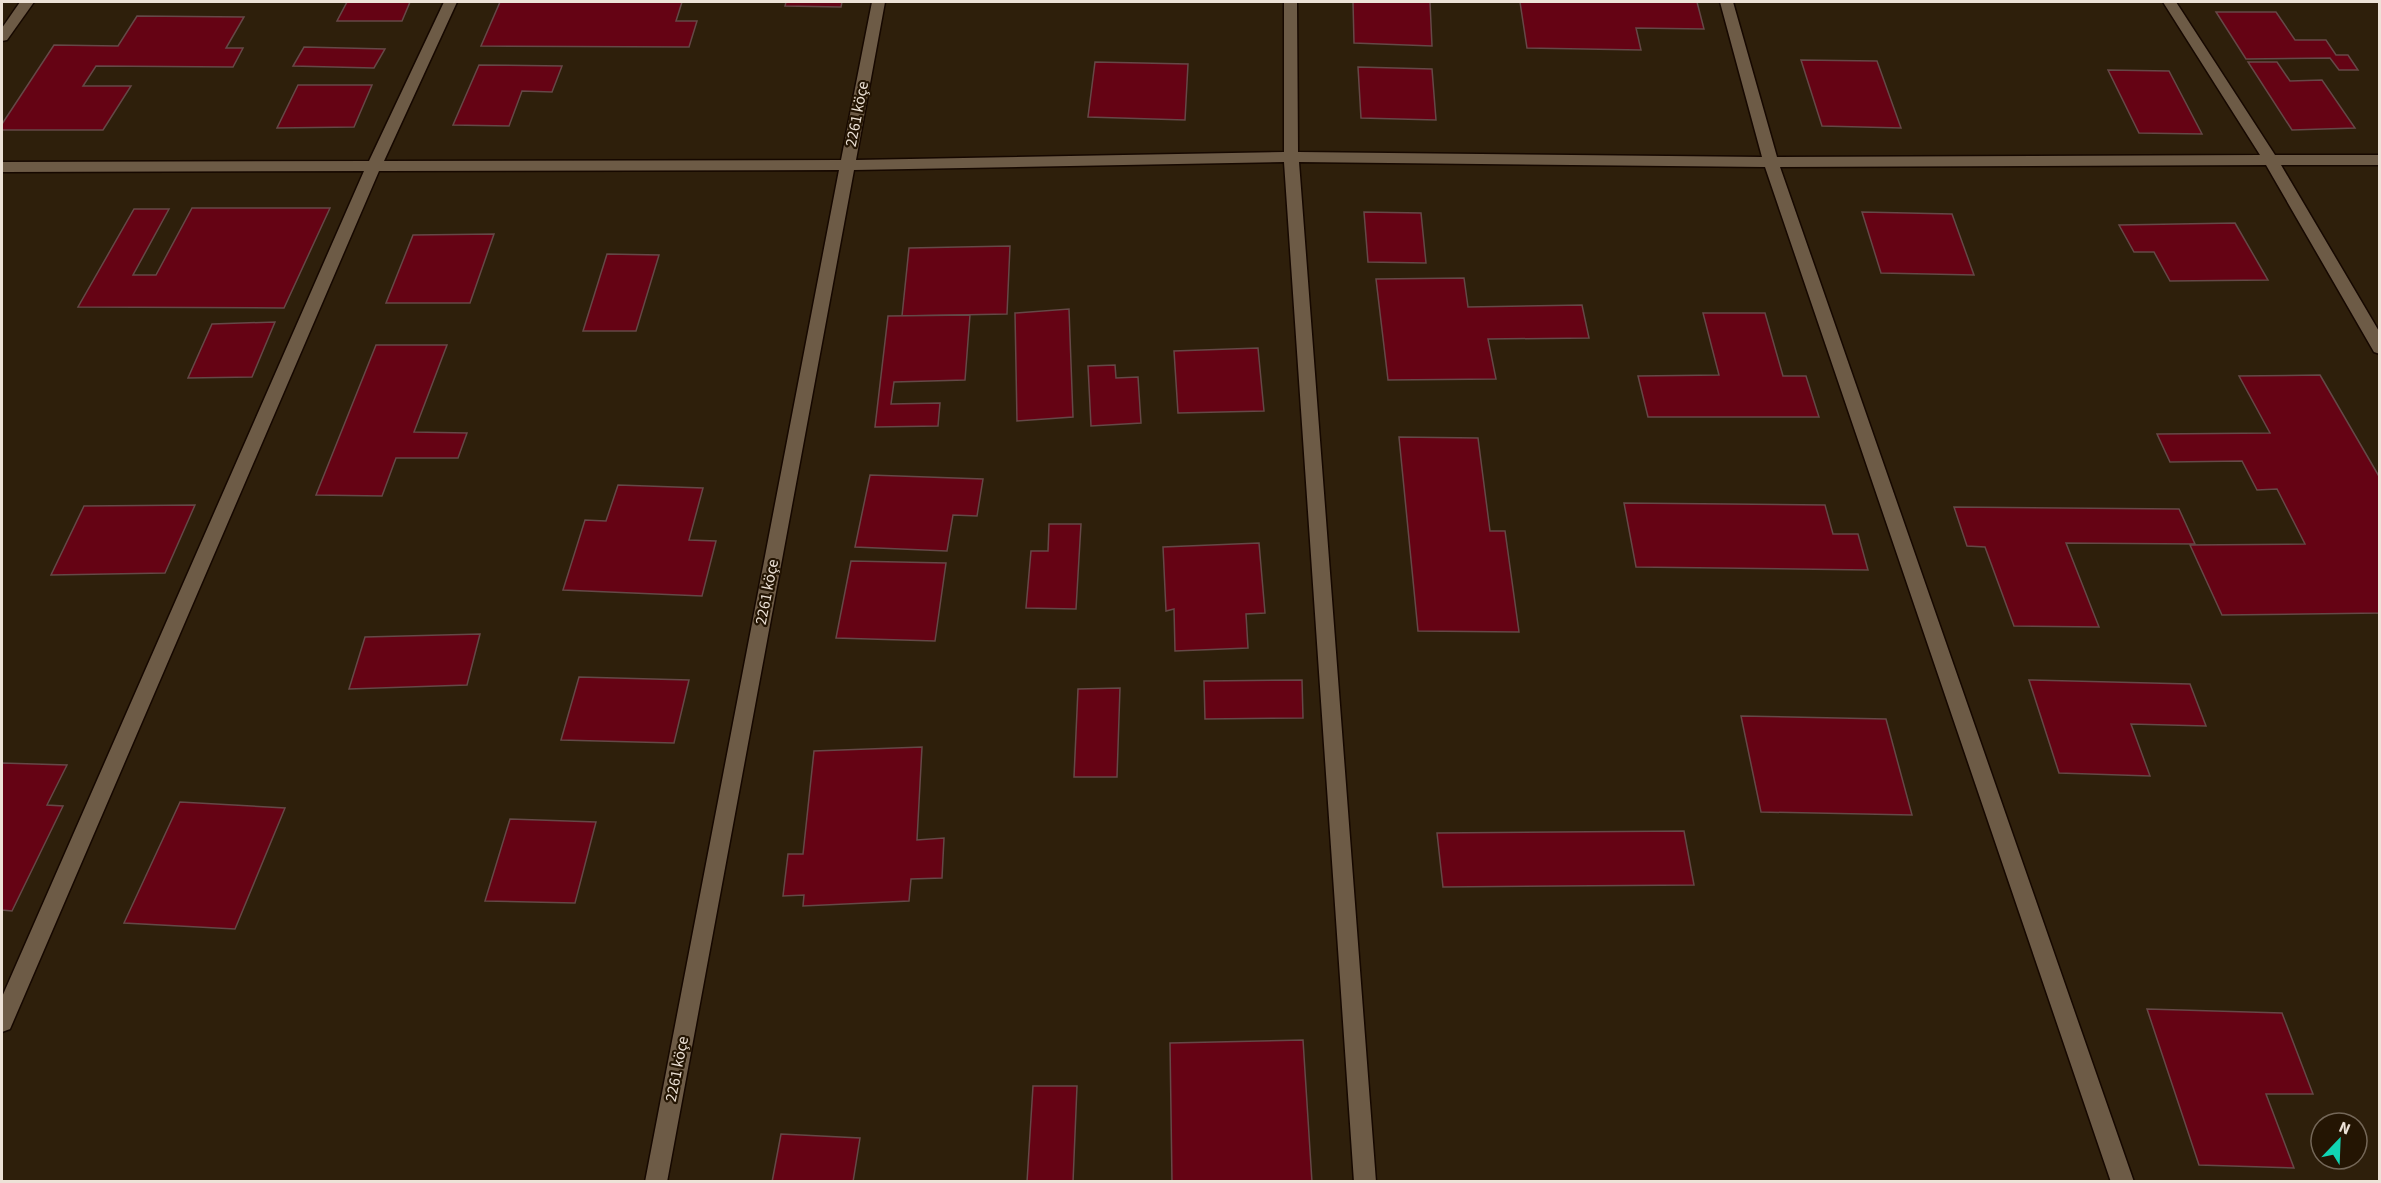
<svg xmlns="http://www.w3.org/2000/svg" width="2381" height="1183" viewBox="0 0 2381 1183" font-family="'Source Sans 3',sans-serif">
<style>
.building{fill:#650314;stroke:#654847;stroke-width:1.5}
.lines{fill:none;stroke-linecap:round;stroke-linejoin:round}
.minor-casing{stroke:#160800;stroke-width:3}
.minor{fill:#6d5b46;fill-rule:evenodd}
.labels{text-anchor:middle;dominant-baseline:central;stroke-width:4.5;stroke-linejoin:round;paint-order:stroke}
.street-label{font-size:16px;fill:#ede2d7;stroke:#241503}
</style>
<rect width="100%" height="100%" fill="#2e1f0b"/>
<g class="building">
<path d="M347 2H410L402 21H337Z"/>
<path d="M500 2H682L676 21H697L689 47 481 46Z"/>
<path d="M786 2H842L841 7 785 6Z"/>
<path d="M1353 2H1430L1432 46 1354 43Z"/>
<path d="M1520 2H1697L1704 29 1636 28 1641 50 1527 48Z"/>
<path d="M2216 12H2276L2295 40H2326L2336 55H2348L2358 70H2339L2330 58 2246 59Z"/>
<path d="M137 16 244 17 226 48H243L233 67 96 66 83 86H131L103 130H2V124L54 45 118 46Z"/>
<path d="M304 47 385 49 374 68 293 66Z"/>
<path d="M1801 60 1877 61 1901 128 1822 126Z"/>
<path d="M1095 62 1188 64 1185 120 1088 117Z"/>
<path d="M2248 62H2277L2290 81 2322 80 2355 128 2292 130Z"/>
<path d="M479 65 562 66 552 92 522 91 509 126 453 125Z"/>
<path d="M1358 67 1432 69 1436 120 1361 118Z"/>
<path d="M2108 70 2169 71 2202 134 2139 133Z"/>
<path d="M298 85H372L354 127 277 128Z"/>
<path d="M192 208H330L284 308 78 307 134 209H169L133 275H156Z"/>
<path d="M1364 212 1421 213 1426 263 1368 262Z"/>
<path d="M1862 212 1952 214 1974 275 1881 273Z"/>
<path d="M2235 223 2268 280 2170 281 2154 252H2134L2119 225Z"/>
<path d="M494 234 470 303H386L413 235Z"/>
<path d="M1010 246 1007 314 902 316 909 248Z"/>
<path d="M607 254 659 255 636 331H583Z"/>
<path d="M1464 278 1468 307 1582 305 1589 338 1488 339 1496 379 1388 380 1376 279Z"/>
<path d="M1069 309 1073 417 1017 421 1015 313Z"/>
<path d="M1703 313H1765L1783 376H1806L1819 417H1648L1638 376 1719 375Z"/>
<path d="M970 315 965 380 894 382 891 404 940 403 938 426 875 427 888 316Z"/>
<path d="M275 322 252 377 188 378 212 324Z"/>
<path d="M376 345H447L414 432 467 433 458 458H396L382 496 316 495Z"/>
<path d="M1258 348 1264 411 1178 413 1174 351Z"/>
<path d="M1115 365 1116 378 1138 377 1141 423 1091 426 1088 366Z"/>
<path d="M2320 375 2380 478V613L2222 615 2190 545 2305 544 2277 489 2257 490 2242 461 2170 462 2157 434 2270 433 2239 376Z"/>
<path d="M1399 437 1478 438 1490 531H1505L1519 632 1418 631Z"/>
<path d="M870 475 983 479 977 516 953 515 947 551 855 547Z"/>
<path d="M618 485 703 488 689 540 716 541 702 596 563 590 585 520 606 521Z"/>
<path d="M1624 503 1825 505 1833 534H1858L1868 570 1636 567Z"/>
<path d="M195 505 165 573 51 575 84 506Z"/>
<path d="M1954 507 2179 509 2195 544 2066 543 2099 627 2014 626 1985 547 1967 546Z"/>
<path d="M1049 524H1081L1076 609 1026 608 1031 551H1048Z"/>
<path d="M1259 543 1265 613 1246 614 1248 648 1175 651 1174 609 1166 611 1163 547Z"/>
<path d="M851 561 946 563 935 641 836 638Z"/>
<path d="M480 634 467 685 349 689 365 637Z"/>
<path d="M579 677 689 680 674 743 561 740Z"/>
<path d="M1302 680 1303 718 1205 719 1204 681Z"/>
<path d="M2029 680 2190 684 2206 726 2131 724 2150 776 2059 773Z"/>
<path d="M1120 688 1117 777H1074L1078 689Z"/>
<path d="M1741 716 1886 719 1912 815 1761 812Z"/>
<path d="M922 747 917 840 944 838 942 878 911 879 909 901 803 906 804 895 783 896 788 854H803L814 751Z"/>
<path d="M2 763 67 765 47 805 63 806 12 911 2 910Z"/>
<path d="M180 802 285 808 235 929 124 923Z"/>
<path d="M510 819 596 822 575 903 485 901Z"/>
<path d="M1684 831 1694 885 1443 887 1437 833Z"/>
<path d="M2147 1009 2282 1013 2313 1094H2266L2294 1168 2199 1165Z"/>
<path d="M1303 1040 1312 1182H1172L1170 1043Z"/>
<path d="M1033 1086H1077L1073 1182H1027Z"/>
<path d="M781 1134 860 1138 853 1182H772Z"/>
</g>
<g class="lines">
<g class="minor-casing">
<g id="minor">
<path d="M20 2H34L7 40 2 41V28Z"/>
<path d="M444 2H457L384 161 841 160 872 2H885L856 160 1284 152V2H1297L1298 152 1762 157 1720 2H1733L1777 157 2260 155 2163 2H2176L2275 155H2380V165H2281L2380 333V354L2374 352 2266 165 1780 167 2134 1182H2111L1765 167 1299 162 1376 1182H1354L1284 162 854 170 667 1182H645L839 170 379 171 10 1029 2 1032V997L364 171 2 172V162L369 161Z"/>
</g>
</g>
<use href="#minor" class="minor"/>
</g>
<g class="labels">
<g class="street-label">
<text transform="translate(857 114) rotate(-79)">2261 köçe</text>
<text transform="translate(767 592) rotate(-79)">2261 köçe</text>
<text transform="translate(677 1069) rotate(-79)">2261 köçe</text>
</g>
</g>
<rect width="2381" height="1183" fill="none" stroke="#ede2d7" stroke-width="6"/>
<g transform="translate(2339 1141) rotate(23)"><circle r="28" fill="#241503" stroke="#746758" stroke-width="1.5"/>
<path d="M0-4.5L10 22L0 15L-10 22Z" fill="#11d5b4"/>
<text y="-9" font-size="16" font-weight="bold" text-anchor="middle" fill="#ede2d7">N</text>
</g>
</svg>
